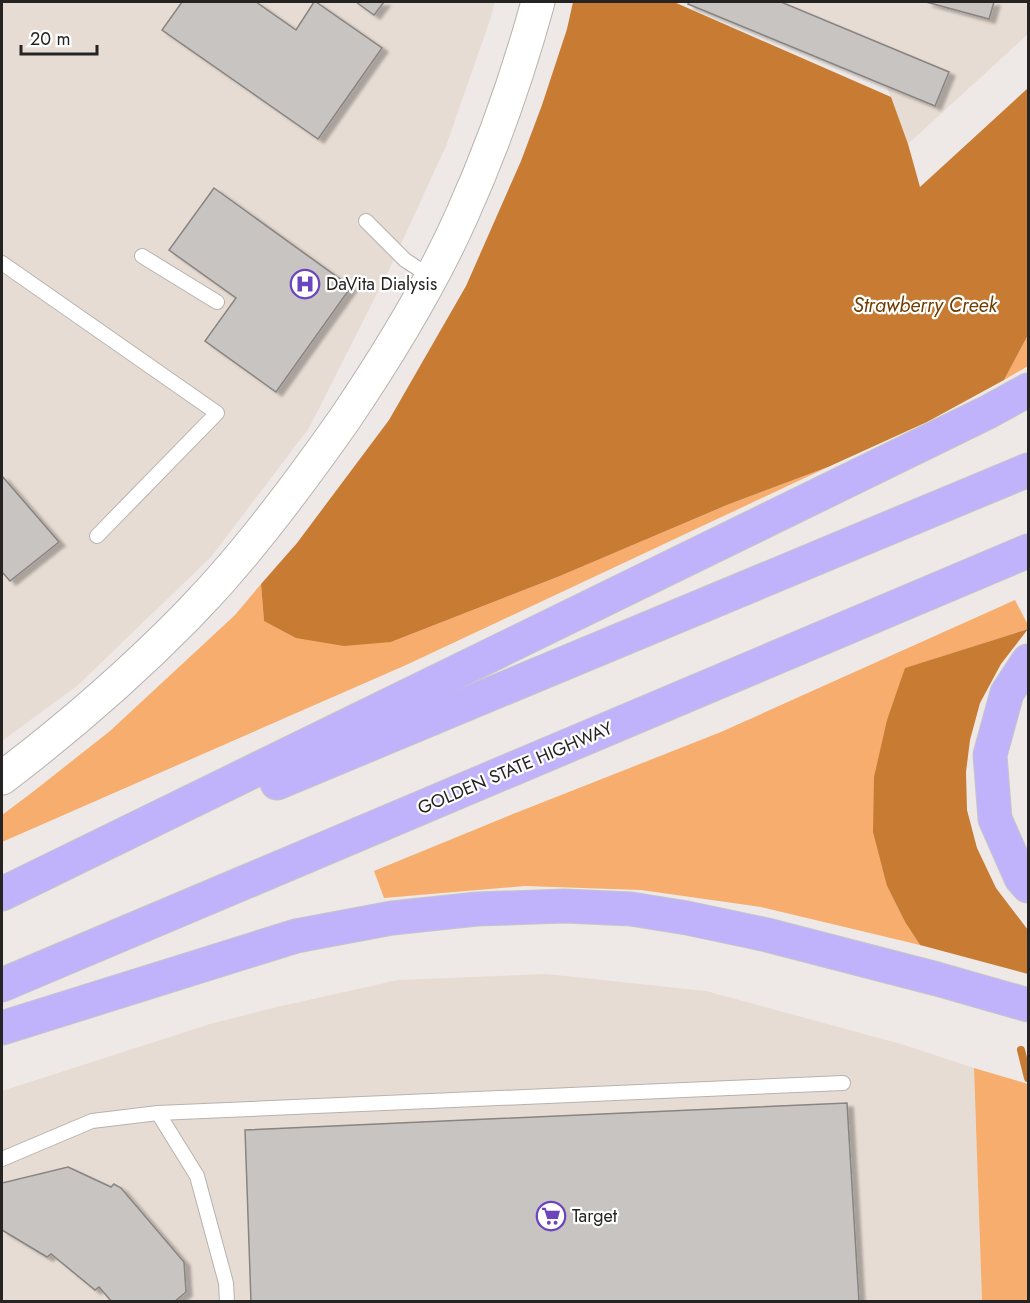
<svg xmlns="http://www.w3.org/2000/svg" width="1030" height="1303" viewBox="0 0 1030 1303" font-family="Jost,sans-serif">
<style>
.built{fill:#e7dcd3}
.green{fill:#f6ad6d}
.water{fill:#c87c33}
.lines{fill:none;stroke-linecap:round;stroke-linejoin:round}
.stream{stroke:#c87c33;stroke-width:8}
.building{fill:#c8c4c1;stroke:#888481;stroke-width:1.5;filter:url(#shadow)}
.lane-casing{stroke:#b6b2af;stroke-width:16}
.secondary-casing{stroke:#b6b2af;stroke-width:35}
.highway-casing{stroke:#c6c6c6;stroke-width:35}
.lane{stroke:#fff;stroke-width:14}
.secondary{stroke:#fff;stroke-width:33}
.highway{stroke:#c1b3fb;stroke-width:33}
.labels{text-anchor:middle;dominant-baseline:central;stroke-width:4.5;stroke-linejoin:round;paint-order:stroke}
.poi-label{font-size:18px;fill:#252423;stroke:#fff;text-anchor:start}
.street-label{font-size:18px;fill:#252423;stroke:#fff}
.water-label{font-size:20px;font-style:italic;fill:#703d03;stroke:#fff}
</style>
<defs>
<filter id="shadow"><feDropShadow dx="6" dy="4" stdDeviation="1.5" flood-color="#0004"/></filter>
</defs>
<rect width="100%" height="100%" fill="#eee9e6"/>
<g class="built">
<path d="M2 2H495L489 23 446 146 390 268 309 428 211 557 77 686 2 741Z"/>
<path d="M681 2H1028V34L908 144 886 85Z"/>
<path d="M546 974 706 991 901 1044 974 1068 982 1301H2V1091L210 1024 277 1007 398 980Z"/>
</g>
<g class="green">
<path d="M1028 335V366L1004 380Z"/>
<path d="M828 467 406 665 2 842V815L34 791 110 731 235 615 261 584 264 621 391 642 560 576 727 505Z"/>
<path d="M1015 600 1028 625V629L906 668 887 886 905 922 920 945 761 907 641 890 525 886 384 898 374 871 513 814 721 732Z"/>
<path d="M974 1068 1028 1084V1301H982Z"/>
</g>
<g class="water">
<path d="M573 2H674L891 97 908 144 920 187 1028 88V335L1004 380 927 422 828 467 727 505 560 576 391 642 344 646 296 638 264 621 261 584 297 543 389 420 466 286 521 161 542 105 567 29Z"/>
<path d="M1028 629 1001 664 980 703 970 740 966 772 967 810 977 848 996 888 1028 930V974L920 945 905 922 887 886 873 832 874 777 887 720 905 668Z"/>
</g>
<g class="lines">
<path class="stream" d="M1021 1050 1028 1078"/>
</g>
<g class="building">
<path d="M182 2H256L296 30 314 2H316L382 48 318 139 162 30Z"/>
<path d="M356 2H384L374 15Z"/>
<path d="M689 2H781L949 72 935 106 688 4Z"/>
<path d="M926 2H994L989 19Z"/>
<path d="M214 188 351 287 276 392 205 341 236 298 169 250Z"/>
<path d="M2 476 59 542 10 581 2 572Z"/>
<path d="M847 1103 859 1302H251L245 1130Z"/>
<path d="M68 1167 111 1187 114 1184 121 1188 184 1262 186 1292 174 1302H112L99 1287 95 1290 51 1254 47 1257 2 1230V1183Z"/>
</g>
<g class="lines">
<g class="lane-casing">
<g id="lane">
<path d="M366 221 405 260 431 277"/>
<path d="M142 256 217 302"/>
<path d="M2 263 217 413 97 536"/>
<path d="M158 1113 197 1176 226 1283 227 1302"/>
<path d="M2 1159 92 1121 158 1113 843 1083"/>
</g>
</g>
<g class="secondary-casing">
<path id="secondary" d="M2 778C68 728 129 675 187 616 199 603 212 590 223 577 267 527 306 474 344 420 388 355 430 287 462 215 493 146 518 75 538 2"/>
</g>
<g class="highway-casing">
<g id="highway">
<path d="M1028 661 1007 693 990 755 995 819 1021 878 1028 886"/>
<path d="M277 783 1028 470"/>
<path d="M2 894 988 412 1028 390"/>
<path d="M2 985 1028 551"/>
<path d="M2 1028 296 936 392 918 477 909 565 906 631 909 687 918 767 935 937 979 1028 1005"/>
</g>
</g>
<use href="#lane" class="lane"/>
<use href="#secondary" class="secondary"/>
<use href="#highway" class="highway"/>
</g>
<defs>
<g id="hospital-ring" transform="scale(1.5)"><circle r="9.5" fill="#fff" stroke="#6a45be" stroke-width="1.5"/><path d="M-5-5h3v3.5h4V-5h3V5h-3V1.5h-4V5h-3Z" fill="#6a45be"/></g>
<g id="supermarket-ring" transform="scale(1.5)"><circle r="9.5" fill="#fff" stroke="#6a45be" stroke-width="1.5"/><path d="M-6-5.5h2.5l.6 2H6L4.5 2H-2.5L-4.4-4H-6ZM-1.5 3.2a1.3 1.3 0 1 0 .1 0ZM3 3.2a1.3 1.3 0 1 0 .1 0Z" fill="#6a45be"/></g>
</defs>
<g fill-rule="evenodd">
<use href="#hospital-ring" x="305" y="284"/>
<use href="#supermarket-ring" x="551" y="1216"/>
</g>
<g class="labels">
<g class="poi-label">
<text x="326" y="284">DaVita Dialysis</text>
<text x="572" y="1216">Target</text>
</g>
<g class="street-label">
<text transform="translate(515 768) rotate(-23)">GOLDEN STATE HIGHWAY</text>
</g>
<g class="water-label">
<text x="925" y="305">Strawberry Creek</text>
</g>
</g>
<rect width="1030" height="1303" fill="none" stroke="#252423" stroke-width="6"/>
<path d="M21 45v9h76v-9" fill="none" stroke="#252423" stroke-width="3"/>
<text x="30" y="45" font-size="18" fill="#252423" stroke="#ffffff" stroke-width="4.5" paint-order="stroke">20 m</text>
</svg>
